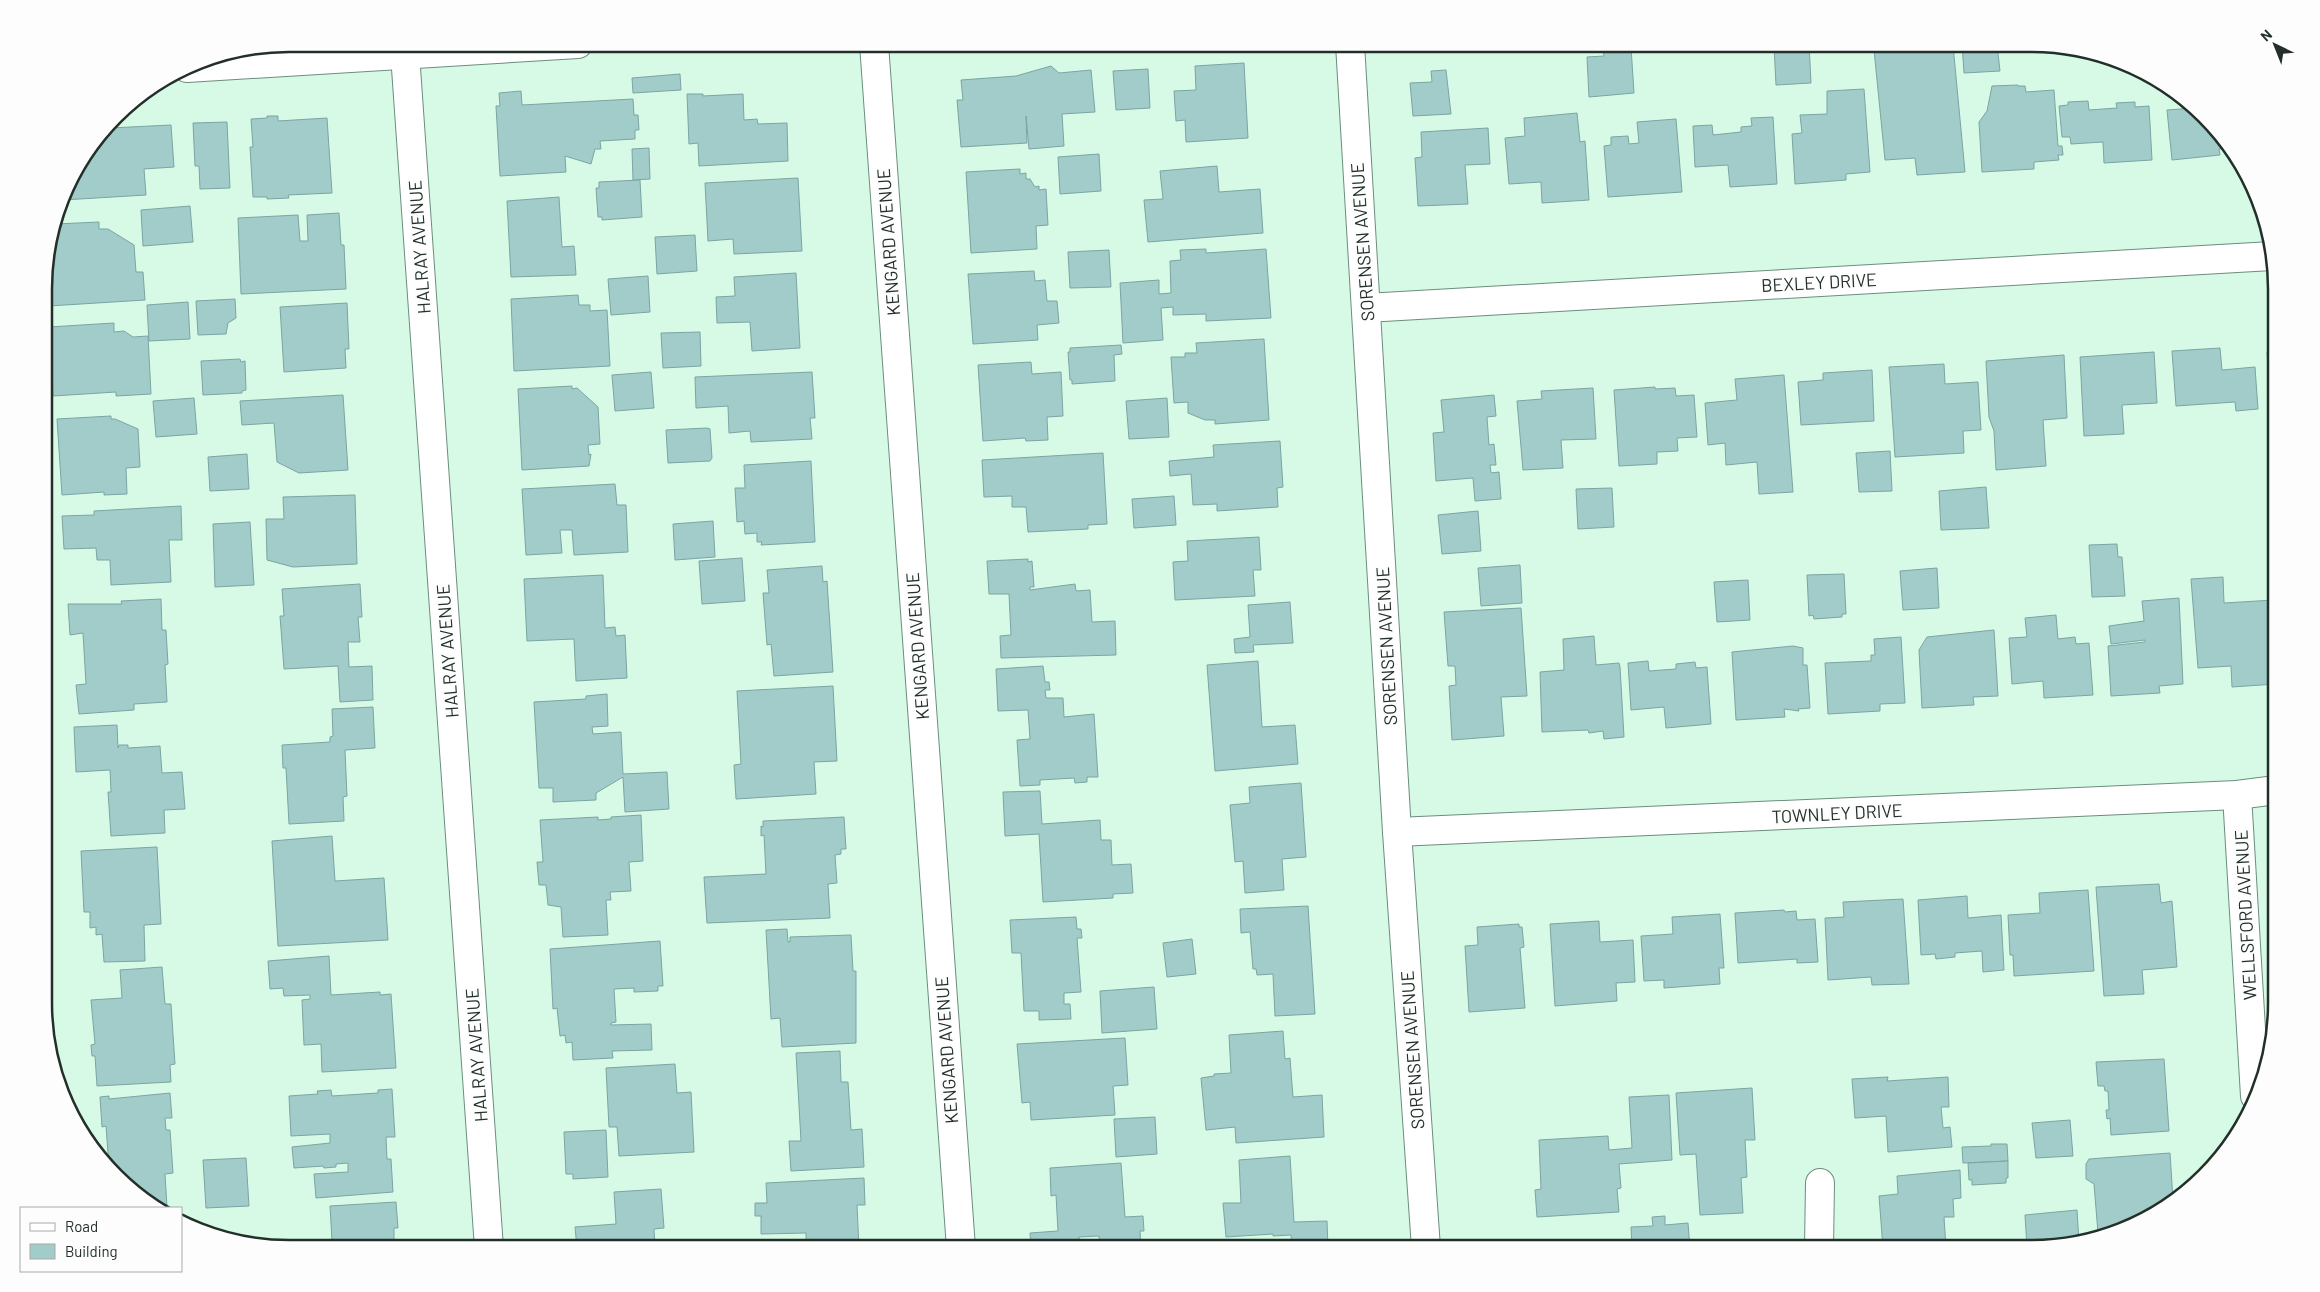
<svg xmlns="http://www.w3.org/2000/svg" width="2320" height="1292" viewBox="0 0 2320 1292" font-family="Barlow,sans-serif">
<style>
.building{fill:#a1ccc9;stroke:#7ba5a2}
.lines{fill:none;stroke-linecap:round;stroke-linejoin:round}
.minor-casing{stroke:#6d8d7c;stroke-width:30}
.minor{stroke:#fff;stroke-width:28}
.labels{text-anchor:middle;dominant-baseline:central;stroke-width:5;stroke-linejoin:round;paint-order:stroke}
.street-label{font-size:18px;fill:#233029;stroke:#fdfdfd}
.rim{fill:none;stroke:#233029;stroke-width:2.5}
</style>
<rect width="100%" height="100%" fill="#d7fae7"/>
<g class="building">
<path d="M1682 44H1717V46L1682 48Z"/>
<path d="M1809 44 1811 83 1776 85 1774 46Z"/>
<path d="M1962 44H1997L2000 71 1964 73Z"/>
<path d="M1953 45 1965 172 1917 175 1915 158 1885 160 1874 50Z"/>
<path d="M1631 47 1634 93 1589 97 1587 57 1604 56 1603 49Z"/>
<path d="M1244 63 1248 138 1186 142 1185 120 1176 121 1174 91 1196 90 1195 66Z"/>
<path d="M1051 66 1059 73 1091 70 1095 112 1062 114 1064 146 1029 149 1026 116 1027 143 961 147 957 100H963L961 80 1016 76Z"/>
<path d="M1148 69 1150 108 1116 110 1113 71Z"/>
<path d="M1446 70 1451 114 1413 116 1410 83 1432 82 1431 71Z"/>
<path d="M680 74 681 90 633 93 632 78Z"/>
<path d="M2018 85V86H2025L2026 92 2054 90 2058 146H2062L2063 155H2058L2059 160 2034 162V169L1982 172 1979 122 1987 111 1992 86Z"/>
<path d="M1864 89 1870 172 1846 174V180L1795 184 1792 134 1802 133 1800 115 1827 114V91Z"/>
<path d="M521 91 522 105 633 99 634 115H638L639 130H635V139L600 141 601 149H595L591 164 565 156 566 172 500 176 496 106H500L499 93Z"/>
<path d="M687 94H703V96L743 94 744 120 757 119 758 124 787 123 788 161 699 166 698 143 689 144Z"/>
<path d="M2088 101 2089 110 2117 108 2116 103 2135 102V107L2149 106 2152 160 2104 163 2103 142 2071 144 2070 137H2062L2059 106 2068 105V102Z"/>
<path d="M2193 108 2204 116 2231 148 2219 149 2220 155 2172 160 2167 110Z"/>
<path d="M1577 113 1580 142 1585 141 1589 200 1542 203 1541 182 1509 184 1505 138 1525 136 1524 118Z"/>
<path d="M267 116H278V121L327 118 332 193 288 195 289 198 267 199V197H253L250 147H253L251 119 267 118Z"/>
<path d="M1773 117 1777 184 1730 187 1728 165 1695 167 1693 126 1712 125 1713 135 1741 132V127L1752 126 1751 118Z"/>
<path d="M1676 119 1682 192 1608 197 1604 146 1611 145V137L1628 136 1629 144 1639 143 1637 122Z"/>
<path d="M227 122 230 188 200 189 199 166H195L193 123Z"/>
<path d="M171 125 174 167 144 169 146 195 63 200 69 181 110 128Z"/>
<path d="M1488 128 1490 164 1465 165 1468 204 1418 206 1415 158 1422 157 1421 132Z"/>
<path d="M649 148 650 179 633 180 632 149Z"/>
<path d="M1099 154 1101 191 1060 194 1058 157Z"/>
<path d="M1217 166 1219 192 1260 189 1263 233 1148 242 1144 200 1163 199 1160 171Z"/>
<path d="M1020 169V174L1026 173V179H1030L1035 187 1039 186V190L1046 189 1048 225 1036 226 1037 249 971 253 966 172Z"/>
<path d="M798 178 802 251 734 254 733 239 708 241 705 183Z"/>
<path d="M640 180 642 217 602 220V217H598L596 188H599V182Z"/>
<path d="M559 197 562 247 574 246 576 275 511 277 507 201Z"/>
<path d="M190 206 193 242 143 246 141 210Z"/>
<path d="M339 213 341 245H344L346 289 241 294 238 218 298 215 300 241H308L307 215Z"/>
<path d="M99 222V229H108L134 245 136 272H143L145 300 49 306 46 256 56 224Z"/>
<path d="M695 235 697 271 657 274 655 237Z"/>
<path d="M1206 249V253L1266 249 1271 318 1206 321V314L1173 315V307L1161 308 1163 340 1123 343 1120 283 1159 280V294L1171 293 1170 261 1181 260 1180 250Z"/>
<path d="M1109 250 1111 287 1070 288 1068 252Z"/>
<path d="M1034 271 1035 281 1045 280 1047 301H1057L1059 323 1037 325 1038 340 973 344 968 274Z"/>
<path d="M796 273 800 348 752 351 750 322 717 323 716 297 735 296 734 277Z"/>
<path d="M648 276 650 312 611 315 608 279Z"/>
<path d="M578 295 579 305H590V311L607 310 610 366 514 371 511 299Z"/>
<path d="M235 299 236 318 228 323 226 334 198 335 196 301Z"/>
<path d="M188 302 190 339 149 341 147 305Z"/>
<path d="M347 303 349 349H345L346 368 284 372 280 307Z"/>
<path d="M114 323V332L124 331 133 337 148 336 151 394 116 396V392L53 396 49 327Z"/>
<path d="M700 332 701 366 663 368 661 333Z"/>
<path d="M1264 339 1269 420 1215 424V420H1205L1188 413V402L1174 403 1171 357H1185V353H1197L1196 343Z"/>
<path d="M1121 345 1122 354 1114 355 1115 381 1072 384V380H1070L1068 352H1070V348Z"/>
<path d="M2220 348 2222 370 2255 367 2258 409 2236 411 2235 402 2176 406 2172 351Z"/>
<path d="M2276 351V420H2271L2267 352Z"/>
<path d="M2154 352 2157 403 2122 405 2124 434 2084 436 2080 357Z"/>
<path d="M2064 355 2067 418 2043 420 2046 466 1996 470 1994 431 1989 417 1986 361Z"/>
<path d="M240 359 241 362 245 361 246 390 242 391V393L203 395 201 361Z"/>
<path d="M1031 362 1032 374 1061 372 1063 416 1047 417 1048 440 1026 441 1025 438 983 441 978 365Z"/>
<path d="M1944 364 1945 384 1978 382 1981 430 1963 431 1964 453 1895 457 1889 367Z"/>
<path d="M1872 370 1874 421 1801 425 1798 382 1823 380V373Z"/>
<path d="M651 372 654 408 615 411 612 375Z"/>
<path d="M812 372 815 418H810L812 439 751 442 750 431 729 433 728 406 696 408 695 377Z"/>
<path d="M1784 375 1793 492 1759 494 1757 462 1726 465 1725 443 1708 445 1705 403 1737 400 1735 379Z"/>
<path d="M572 386V389L577 388 598 407 600 444 588 445 589 455 591 454 589 466 522 470 518 389Z"/>
<path d="M1655 387V389L1675 388 1676 396 1694 395 1697 437 1677 438 1678 451 1657 452V464L1619 466 1614 390Z"/>
<path d="M1593 388 1596 439 1561 440 1563 468 1523 470 1517 401 1542 399 1541 391Z"/>
<path d="M343 395 348 470 299 473 277 462 274 423 242 425 240 401Z"/>
<path d="M1494 395 1496 416 1487 417 1489 445 1494 444 1496 465H1490L1491 473 1499 472 1501 499 1475 501 1473 478 1436 481 1433 433 1444 432 1441 400Z"/>
<path d="M194 398 197 434 156 437 153 401Z"/>
<path d="M1167 398 1169 437 1129 439 1126 401Z"/>
<path d="M111 416V419H115L138 429 140 467 126 468 127 494 104 495V492L62 495 57 419Z"/>
<path d="M707 428 710 429 712 458 710 461 668 463 666 430Z"/>
<path d="M1280 441 1283 487 1277 488 1278 507 1217 511V504L1193 505 1191 474 1170 476 1169 461 1214 457 1213 445Z"/>
<path d="M1890 451 1892 491 1859 492 1856 453Z"/>
<path d="M1103 453 1107 524 1088 525V529L1028 532 1026 507H1012V496L984 497 982 460Z"/>
<path d="M247 454 249 489 210 491 208 457Z"/>
<path d="M811 461 815 542 761 545 762 542H757V533L745 534 744 521 737 522 735 488H745L744 465Z"/>
<path d="M615 484 617 505H626L628 552 574 555 572 530H560L562 553 526 555 522 489Z"/>
<path d="M1986 487 1989 528 1941 530 1939 491Z"/>
<path d="M1612 488 1614 527 1578 529 1576 489Z"/>
<path d="M355 495 357 564 293 567 267 560 266 519H284L283 497Z"/>
<path d="M1174 496 1176 525 1134 528 1132 499Z"/>
<path d="M181 506 182 540H169L171 582 111 585 110 560H97L96 548 64 549 62 516 94 515V511Z"/>
<path d="M1478 511 1481 551 1442 554 1438 515Z"/>
<path d="M713 521 715 557 675 560 673 524Z"/>
<path d="M250 522 254 585 215 587 213 524Z"/>
<path d="M1259 537 1261 570H1253L1255 596 1175 600 1173 562 1188 561 1187 541Z"/>
<path d="M2117 544 2118 557H2122L2125 596 2092 597 2089 545Z"/>
<path d="M742 558 745 601 702 604 699 561Z"/>
<path d="M1028 559V562L1032 561 1034 587H1030V590L1075 584 1076 591 1090 590 1092 622 1115 621 1116 655 1001 658 1000 636 1011 635 1009 594H989L987 561Z"/>
<path d="M1520 565 1522 603 1481 606 1478 568Z"/>
<path d="M822 566 823 582 827 581 833 672 774 676 771 644 767 645 763 593H769L767 570Z"/>
<path d="M1937 568 1939 608 1903 610 1900 571Z"/>
<path d="M1844 574 1846 614H1842V617L1814 619 1813 615 1809 616 1807 575Z"/>
<path d="M603 575 605 628 615 627 616 636 625 635 627 678 576 681 574 639 527 641 524 579Z"/>
<path d="M2223 577 2224 603 2274 600 2276 684 2232 687 2231 666 2198 668 2191 579Z"/>
<path d="M1748 580 1750 620 1717 622 1714 582Z"/>
<path d="M360 584 362 617H358L360 642H348L349 667 372 666 373 700 340 702 338 666 284 669 280 616H284L282 589Z"/>
<path d="M2179 598 2183 684 2159 686 2160 693 2111 696 2108 646 2145 642V640L2111 644 2109 626 2144 621 2142 601Z"/>
<path d="M161 599 162 630H166L168 664 165 665 167 702 134 704V710L79 714 76 685 86 684 83 633 70 635 68 604H122L121 601Z"/>
<path d="M1290 602 1293 643 1253 645 1254 652 1235 653 1234 639 1250 637 1248 605Z"/>
<path d="M1521 608 1527 696 1501 697 1504 736 1452 740 1449 686 1456 685 1455 666H1448L1444 612Z"/>
<path d="M2056 615 2058 639 2075 637 2076 644 2089 643 2093 695 2044 698 2043 681 2012 684 2009 638 2027 637 2025 618Z"/>
<path d="M1994 630 1998 696 1973 697 1974 705 1922 708 1919 650 1927 637Z"/>
<path d="M1594 636 1596 665 1619 663 1620 667 1624 737 1604 739 1603 731 1589 733 1588 730 1542 732 1540 672 1564 670 1563 639Z"/>
<path d="M1901 637 1905 703 1880 704V711L1828 714 1825 663 1871 661V655H1875L1874 639Z"/>
<path d="M1793 646 1803 648V665H1807L1810 708 1798 709 1799 711 1784 709 1785 717 1736 720 1732 652Z"/>
<path d="M1258 661 1262 727 1295 725 1298 764 1215 771 1207 665Z"/>
<path d="M1648 661 1649 671 1676 669V664L1695 662 1696 668 1707 667 1711 724 1666 728 1664 707 1631 710 1628 663Z"/>
<path d="M1043 666 1045 682H1049L1050 690H1045L1046 698H1063L1064 717 1094 714 1098 777H1087V782L1075 783 1074 778 1040 780V785L1020 786 1017 740 1030 739 1028 710 998 711 996 669Z"/>
<path d="M833 686 837 761 814 762 816 794 736 799 734 765 741 764 737 691Z"/>
<path d="M607 694 608 726 592 727 593 734 621 732 623 774 667 772 669 809 625 812 623 777 596 793V800L553 802V788H539L534 702 586 699V696Z"/>
<path d="M373 707 375 748 345 750 347 796 343 797 344 821 289 824 286 768H283L282 745 330 742V737L333 736 332 709Z"/>
<path d="M117 725 118 748 119 745H128V748L160 746 162 773 182 772 185 809 164 810 165 833 111 836 108 792H111L110 770 76 772 74 727Z"/>
<path d="M1301 783 1306 857 1282 859 1284 890 1245 893 1243 861 1235 862 1230 805 1250 803 1249 787Z"/>
<path d="M1040 791 1042 824 1100 820 1101 840H1111L1112 865 1131 864 1133 893 1113 894V898L1043 902 1039 834 1005 836 1003 792Z"/>
<path d="M641 815 643 861 629 862 631 891 610 892 611 900H606L608 935 563 937 561 907 548 905 546 885H539L537 862H543L540 820 598 817V820L611 819V817Z"/>
<path d="M844 817 846 849H841V854L835 855 837 883 828 884 830 918 707 923 704 877 766 874 764 835 761 836V826L763 827V821Z"/>
<path d="M332 836 335 881 384 878 388 940 278 946 272 841Z"/>
<path d="M157 847 161 924 144 925 145 961 104 962 102 934 96 935V927L90 928V912H84L81 851Z"/>
<path d="M2159 884 2161 903 2172 901 2177 967 2142 970 2144 994 2104 996 2096 887Z"/>
<path d="M2088 890 2094 971 2014 976 2013 955H2010L2008 915 2040 913 2039 893Z"/>
<path d="M1967 896 1968 918 2001 915 2004 970 1983 972 1982 951 1955 953V957L1936 959 1935 954 1921 955 1918 900Z"/>
<path d="M1903 899 1909 984 1872 985 1871 977 1828 980 1825 918 1844 917 1843 902Z"/>
<path d="M1308 906 1315 1014 1275 1016 1273 974 1257 975 1256 969H1253L1250 932 1241 933 1240 909Z"/>
<path d="M1784 910 1785 912 1796 911 1797 920 1815 919 1818 962 1797 963V959L1738 963 1735 913Z"/>
<path d="M1720 914 1724 968H1719L1720 984 1664 988V980L1644 981 1641 936 1673 934 1672 917Z"/>
<path d="M1076 917 1077 929H1081L1082 938H1077L1081 992 1064 993V1004H1070L1071 1019 1039 1020V1011H1024L1021 953H1012L1010 920Z"/>
<path d="M1599 921 1600 942 1633 940 1635 982 1616 983 1617 1001 1555 1006 1550 924Z"/>
<path d="M1519 924V927H1522L1524 947 1520 948 1525 1008 1469 1012 1465 946 1478 945 1477 927Z"/>
<path d="M787 929 788 942H790V937L851 935 853 971H856V1043L782 1047 780 1018 771 1019 766 930Z"/>
<path d="M1192 939 1196 974 1167 977 1163 943Z"/>
<path d="M660 941 663 986H658V991L634 992V988L614 989 616 1022 611 1023V1025L651 1024 652 1050 612 1051 613 1058 573 1060 572 1042 566 1043 565 1035 560 1036 557 1008 553 1009 550 949Z"/>
<path d="M329 956 331 995 380 992V995L391 994 396 1068 322 1072 321 1044 304 1045 302 1000 310 999V995L284 996 283 988 270 989 268 961Z"/>
<path d="M162 967 165 1004H171L175 1064 170 1065 171 1082 97 1086 95 1056H92L91 1045 95 1044 91 1000 122 998 120 970Z"/>
<path d="M1154 987 1157 1029 1102 1033 1100 991Z"/>
<path d="M1283 1031 1285 1059 1290 1058 1293 1097 1322 1095 1324 1137 1236 1143 1235 1127 1206 1130 1201 1078 1214 1076V1074L1231 1073 1229 1035Z"/>
<path d="M1125 1038 1128 1085 1113 1086 1115 1115 1031 1120 1030 1102 1022 1103 1017 1044Z"/>
<path d="M840 1051 841 1082H848L851 1130 862 1129 864 1167 791 1171 789 1141H801L796 1053Z"/>
<path d="M2164 1059 2169 1131 2111 1135 2110 1118 2107 1119 2106 1110H2109L2108 1091H2105L2104 1086H2098L2096 1062Z"/>
<path d="M675 1064 677 1093 691 1092 694 1152 619 1156 617 1127H609L606 1068Z"/>
<path d="M1888 1077 1887 1081 1948 1077 1949 1107H1941L1943 1128 1950 1127 1952 1147 1888 1152 1886 1116 1855 1118 1852 1079Z"/>
<path d="M1752 1088 1755 1140H1745L1747 1177 1741 1178 1743 1213 1700 1215 1696 1154 1680 1155 1676 1093Z"/>
<path d="M392 1089 395 1137H386L387 1159H391L393 1192 316 1198 314 1174 348 1172V1163L336 1164V1167L324 1168 323 1166 294 1168 292 1147 330 1143V1134L291 1136 289 1096 318 1094 317 1091 331 1090 332 1096 378 1093V1090Z"/>
<path d="M170 1093 172 1118H165L166 1130H170L173 1173 165 1174 167 1207 156 1208 127 1187 109 1166 106 1126 102 1127 100 1097 109 1096V1099Z"/>
<path d="M1669 1095 1672 1160 1619 1164 1621 1188 1617 1189 1619 1212 1537 1217 1535 1190 1541 1189 1539 1140 1608 1136 1609 1150 1632 1148 1629 1097Z"/>
<path d="M1155 1117 1157 1154 1116 1157 1114 1119Z"/>
<path d="M2070 1120 2073 1156 2036 1158 2032 1123Z"/>
<path d="M606 1130 608 1177 573 1179V1174H566L564 1132Z"/>
<path d="M1991 1144H2007L2008 1161 1963 1163 1962 1147 1991 1146Z"/>
<path d="M2170 1153 2173 1200 2153 1215 2114 1232 2098 1233 2094 1184 2086 1179V1164L2089 1159Z"/>
<path d="M1290 1156 1294 1222 1327 1221 1328 1248H1292L1291 1235 1273 1236V1234L1226 1237 1223 1203H1241L1239 1160Z"/>
<path d="M246 1158 249 1206 206 1208 203 1160Z"/>
<path d="M2008 1161V1178H2006V1183L1972 1185V1180H1969L1968 1163Z"/>
<path d="M1121 1163 1125 1217 1143 1216 1144 1231H1140L1141 1248H1100L1099 1236 1079 1237 1080 1248H1031L1030 1233 1058 1231 1056 1195 1051 1196 1050 1168Z"/>
<path d="M1960 1170 1961 1198 1953 1199 1954 1217H1944L1946 1248H1883L1879 1196 1898 1194 1897 1176Z"/>
<path d="M864 1178 865 1205H857L859 1248H806V1233L761 1234V1216H755V1203H767L766 1183Z"/>
<path d="M661 1189 664 1228 654 1229 655 1248H577L575 1227 616 1224 614 1192Z"/>
<path d="M396 1202 398 1228H394V1248H334L338 1247 337 1241H332L330 1206Z"/>
<path d="M2077 1210 2079 1242 2046 1248H2027L2025 1215Z"/>
<path d="M1665 1216V1225L1688 1223 1690 1248H1632L1631 1227 1653 1226 1652 1217Z"/>
<path d="M1747 1246V1248H1723Z"/>
</g>
<g class="lines">
<g class="minor-casing">
<g id="minor">
<path d="M874 44 961 1248"/>
<path d="M1350 44 1397 832 1426 1248"/>
<path d="M405 54 489 1248"/>
<path d="M187 68 578 44"/>
<path d="M1366 308 2272 256"/>
<path d="M2237 795 2255 1096"/>
<path d="M1397 832 2237 795 2276 790"/>
<path d="M1819 1248 1820 1183"/>
</g>
</g>
<use href="#minor" class="minor"/>
</g>
<g class="labels">
<g class="street-label">
<text transform="translate(888 242) rotate(-94)">KENGARD AVENUE</text>
<text transform="translate(1362 242) rotate(-94)">SORENSEN AVENUE</text>
<text transform="translate(419 247) rotate(-94)">HALRAY AVENUE</text>
<text transform="translate(1819 282) rotate(-3)">BEXLEY DRIVE</text>
<text transform="translate(917 646) rotate(-94)">KENGARD AVENUE</text>
<text transform="translate(1386 646) rotate(-93)">SORENSEN AVENUE</text>
<text transform="translate(447 651) rotate(-94)">HALRAY AVENUE</text>
<text transform="translate(1837 813) rotate(-3)">TOWNLEY DRIVE</text>
<text transform="translate(2245 915) rotate(-93)">WELLSFORD AVENUE</text>
<text transform="translate(946 1050) rotate(-94)">KENGARD AVENUE</text>
<text transform="translate(1412 1050) rotate(-94)">SORENSEN AVENUE</text>
<text transform="translate(476 1055) rotate(-94)">HALRAY AVENUE</text>
</g>
</g>
<path d="M0 0H2320V1292H0ZM289 52H2031A237 237 0 0 1 2268 289V1003A237 237 0 0 1 2031 1240H289A237 237 0 0 1 52 1003V289A237 237 0 0 1 289 52Z" fill="#fdfdfd" fill-rule="evenodd"/>
<path class="rim" d="M289 52H2031A237 237 0 0 1 2268 289V1003A237 237 0 0 1 2031 1240H289A237 237 0 0 1 52 1003V289A237 237 0 0 1 289 52Z"/>
<rect x="20" y="1207" width="162" height="65" fill="#fdfdfd" stroke="#a6aba8"/>
<rect x="30" y="1223" width="25" height="8" fill="#ffffff" stroke="#a6aba8"/>
<text x="65" y="1232" font-size="15" fill="#233029">Road</text>
<rect x="30" y="1244" width="25" height="15" fill="#a1ccc9" stroke="#a6aba8"/>
<text x="65" y="1257" font-size="15" fill="#233029">Building</text>
<g transform="translate(2275 45) rotate(317)" stroke="#fdfdfd" stroke-width="4" paint-order="stroke">
<path d="M0-4L9 19L0 12L-9 19Z" fill="#233029"/>
<text y="-8" font-size="14" font-weight="bold" text-anchor="middle" fill="#233029">N</text>
</g>
</svg>
